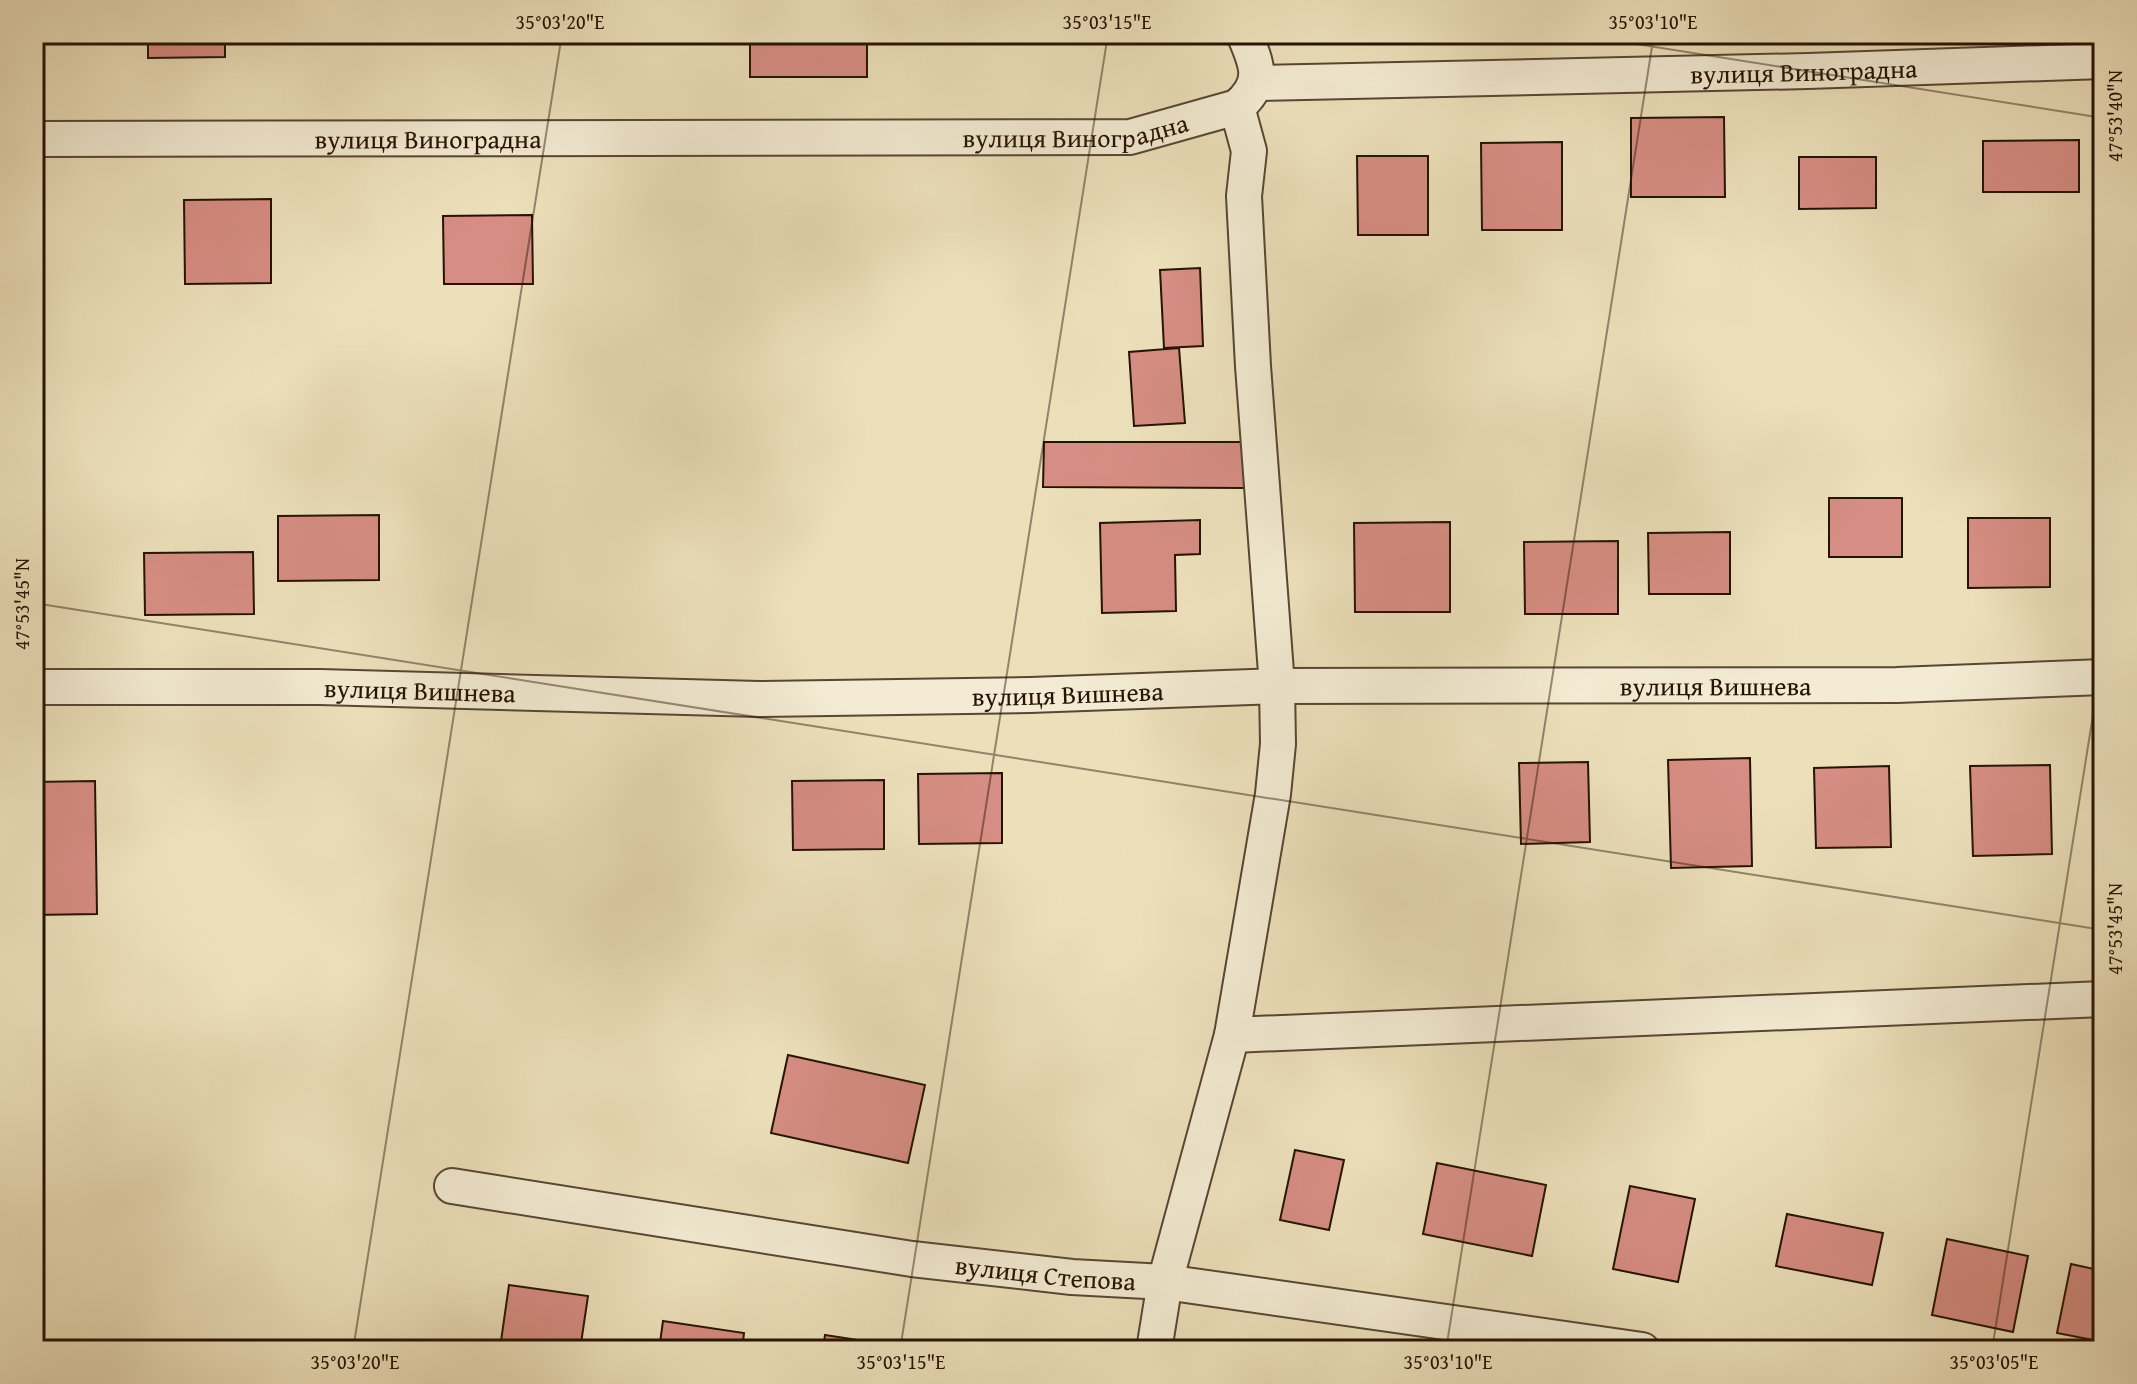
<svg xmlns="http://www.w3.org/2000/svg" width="2137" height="1384" viewBox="0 0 2137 1384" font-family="'Gentium Book Plus',serif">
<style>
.building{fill:#d68d83;stroke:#261304;stroke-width:2}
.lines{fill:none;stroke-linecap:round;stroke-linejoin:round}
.street-casing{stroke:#584632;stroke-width:38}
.street{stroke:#f3ebd3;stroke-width:34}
.ticks{fill:none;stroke:#261304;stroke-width:2;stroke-opacity:0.45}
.labels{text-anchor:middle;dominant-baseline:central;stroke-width:6;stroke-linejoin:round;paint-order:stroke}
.street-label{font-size:26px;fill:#261304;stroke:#f3ebd3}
.neatline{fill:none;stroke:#261304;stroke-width:3}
.ticks-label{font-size:20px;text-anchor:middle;fill:#261304}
</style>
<rect width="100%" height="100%" fill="#ece0bb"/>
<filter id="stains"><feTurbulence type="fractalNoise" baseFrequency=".0025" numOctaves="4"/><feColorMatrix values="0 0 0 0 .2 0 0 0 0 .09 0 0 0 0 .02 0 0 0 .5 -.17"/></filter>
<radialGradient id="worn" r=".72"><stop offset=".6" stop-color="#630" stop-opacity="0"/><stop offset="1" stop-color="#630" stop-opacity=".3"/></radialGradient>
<g class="building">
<path d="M148 34H225V57L148 58Z"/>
<rect x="750" y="34" width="117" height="43"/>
<path d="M1724 117 1725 197H1631V118Z"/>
<path d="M2079 140V192H1983V141Z"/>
<path d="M1562 142V230H1482L1481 143Z"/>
<path d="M1357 156H1428V235H1358Z"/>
<path d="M1799 157H1876V208L1799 209Z"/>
<path d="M271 199V283L185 284 184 200Z"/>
<path d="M532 215 533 284H444L443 216Z"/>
<path d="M1200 268 1203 346 1164 348 1160 270Z"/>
<path d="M1179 348 1185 423 1134 426 1129 352Z"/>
<path d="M1044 442H1244V488L1043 487Z"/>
<rect x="1829" y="498" width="73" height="59"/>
<path d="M379 515V580L278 581V516Z"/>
<path d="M1968 518H2050V587L1968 588Z"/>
<path d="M1200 520V554L1175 555 1176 611 1102 613 1100 523Z"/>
<path d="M1450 522V612H1355L1354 523Z"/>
<path d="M1730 532V594H1649L1648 533Z"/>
<path d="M1618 541V614H1525L1524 542Z"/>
<path d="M253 552 254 614 145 615 144 553Z"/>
<path d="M1750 758 1752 866 1671 868 1668 760Z"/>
<path d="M1588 762 1590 842 1521 844 1519 763Z"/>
<path d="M2050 765 2052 854 1973 856 1970 766Z"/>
<path d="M1889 766 1891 847 1816 848 1814 768Z"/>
<path d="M1002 773V843L919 844 918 774Z"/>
<path d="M884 780V849L793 850 792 781Z"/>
<path d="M95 781 97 914 34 915V782Z"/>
<path d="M788 1055 925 1085 908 1163 771 1133Z"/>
<path d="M1295 1150 1344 1160 1329 1230 1280 1220Z"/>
<path d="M1437 1163 1546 1185 1532 1256 1423 1234Z"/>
<path d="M1630 1186 1695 1199 1678 1282 1613 1269Z"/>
<path d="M1787 1214 1883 1233 1872 1285 1776 1266Z"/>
<path d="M1947 1239 2028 1256 2013 1332 1932 1315Z"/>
<path d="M2071 1264 2103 1271V1342L2057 1333Z"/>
<path d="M509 1285 588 1296 580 1350 500 1348Z"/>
<path d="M663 1321 744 1333 742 1350H659Z"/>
<path d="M825 1335 911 1348V1350H823Z"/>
</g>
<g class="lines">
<g class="street-casing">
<g id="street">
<path id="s1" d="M1256 83 1808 71 2103 61"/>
<path id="s2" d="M34 139 1130 137 1237 107C1266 83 1257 64 1244 34"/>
<path id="s3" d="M34 687H320L759 699 1030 695 1277 686 1897 685 2103 677"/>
<path d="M1232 1035 2103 999"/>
<path id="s4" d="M452 1186 912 1259 1072 1277 1165 1282 1642 1350"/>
<path d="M1154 1350 1165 1282 1232 1035 1273 794 1278 744 1277 686 1253 366 1244 196 1249 151 1237 107"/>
</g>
</g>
<use href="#street" class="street"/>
</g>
<path class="ticks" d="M1573 34 2103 118M34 603 2103 930M353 1350 562 34M900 1350 1108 34M1446 1350 1654 34M1992 1350 2103 652"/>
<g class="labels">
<g class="street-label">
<text stroke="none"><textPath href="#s1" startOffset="548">вулиця Виноградна</textPath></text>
<text stroke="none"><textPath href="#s2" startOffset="1042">вулиця Виноградна</textPath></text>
<text stroke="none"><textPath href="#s2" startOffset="394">вулиця Виноградна</textPath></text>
<text stroke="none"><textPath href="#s3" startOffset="1682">вулиця Вишнева</textPath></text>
<text stroke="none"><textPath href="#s3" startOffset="386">вулиця Вишнева</textPath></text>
<text stroke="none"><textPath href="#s3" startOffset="1034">вулиця Вишнева</textPath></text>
<text stroke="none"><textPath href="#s4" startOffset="600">вулиця Степова</textPath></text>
</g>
</g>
<rect width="2137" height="1384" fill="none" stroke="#ece0bb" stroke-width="88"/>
<rect x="44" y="44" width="2049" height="1296" class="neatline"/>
<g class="ticks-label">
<text x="560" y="29">35°03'20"E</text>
<text x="1107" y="29">35°03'15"E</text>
<text x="1653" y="29">35°03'10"E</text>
<text transform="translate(2115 116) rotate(-90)" y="7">47°53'40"N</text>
<text transform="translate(22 604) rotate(-90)" y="7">47°53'45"N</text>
<text transform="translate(2115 929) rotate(-90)" y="7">47°53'45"N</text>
<text x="355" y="1369">35°03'20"E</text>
<text x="901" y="1369">35°03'15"E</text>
<text x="1448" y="1369">35°03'10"E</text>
<text x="1994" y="1369">35°03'05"E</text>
</g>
<rect width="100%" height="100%" filter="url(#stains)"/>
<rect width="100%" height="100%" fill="url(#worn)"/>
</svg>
